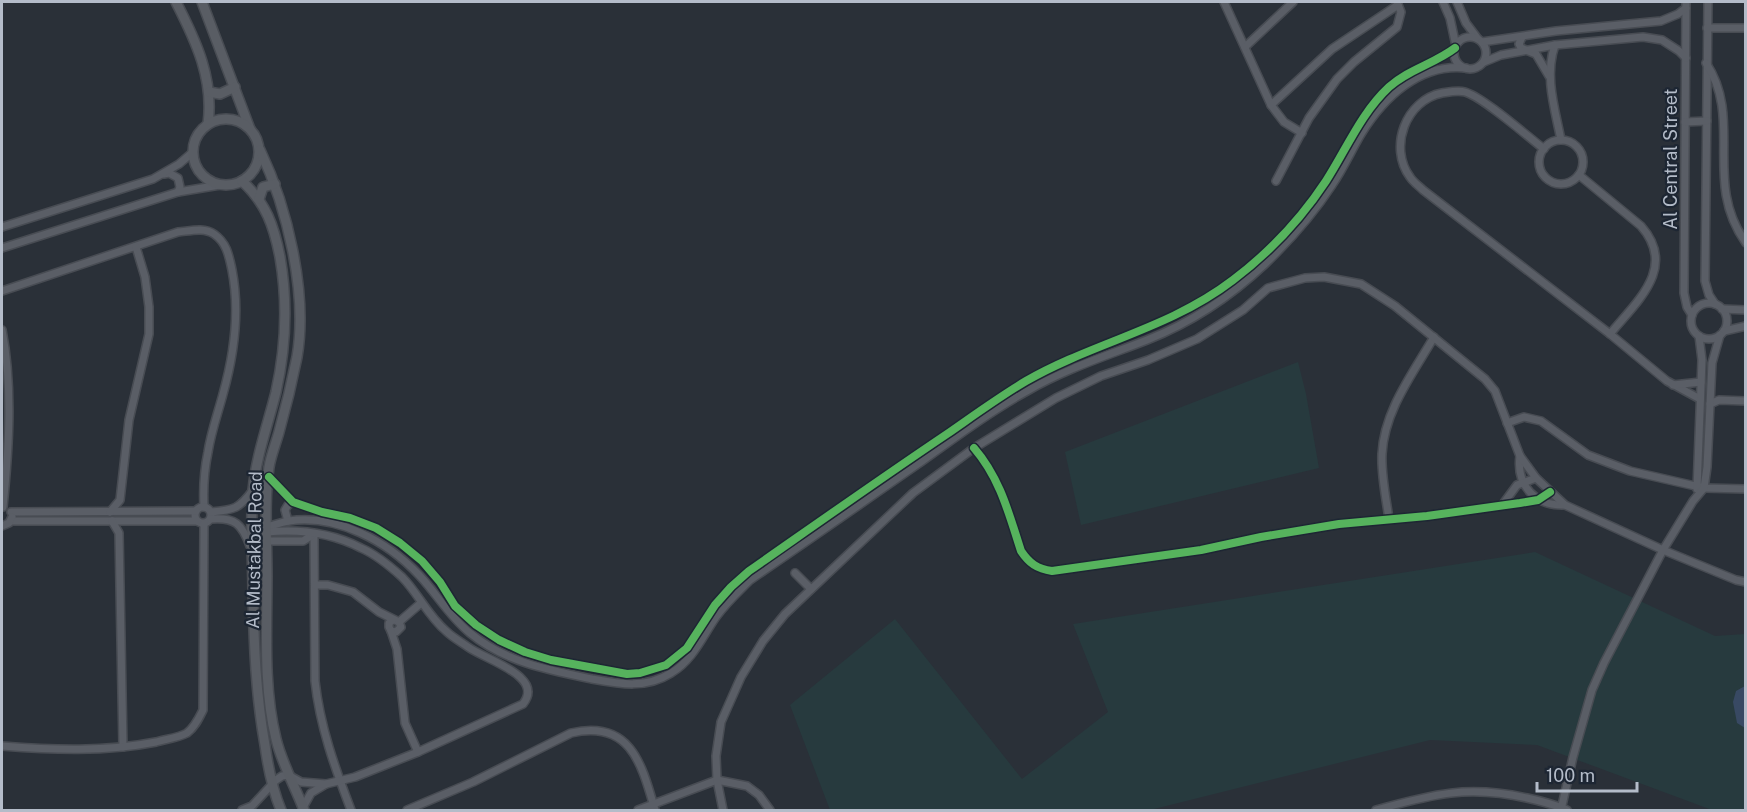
<svg xmlns="http://www.w3.org/2000/svg" width="1747" height="812" viewBox="0 0 1747 812" font-family="'Public Sans',sans-serif">
<style>
.grass{fill:#273a3e}
.water{fill:#384963}
.lines{fill:none;stroke-linecap:round;stroke-linejoin:round}
.minor-casing{stroke:#484c53;stroke-width:10}
.secondary-casing{stroke:#484c53;stroke-width:12}
.minor{stroke:#5a5e66;stroke-width:7}
.secondary{stroke:#595d64;stroke-width:9}
.cycleway-casing{stroke:#1d2633;stroke-width:11}
.cycleway{stroke:#56b35d;stroke-width:8}
.labels{text-anchor:middle;dominant-baseline:central;stroke-width:4.5;stroke-linejoin:round;paint-order:stroke}
.street-label{font-size:18px;fill:#b4bcc9;stroke:#1d2633}
</style>
<rect width="100%" height="100%" fill="#2a3038"/>
<g class="grass">
<path d="M1298 362 1306 394 1319 468 1081 525 1065 452Z"/>
<path d="M1535 552 1715 636 1745 634V810H1712L1537 745 1430 740 1150 810H830L790 705 895 619 1022 779 1108 712 1073 624Z"/>
</g>
<path class="water" d="M1745 686V728L1737 723 1733 702 1736 691Z"/>
<g class="lines">
<g class="minor-casing">
<g id="minor">
<path d="M1224 2 1271 105 1284 122 1302 133"/>
<path d="M1443 2 1450 18 1456 46"/>
<path d="M1457 2 1466 23 1478 39"/>
<path d="M1686 2 1684 293 1687 307 1692 315"/>
<path d="M1708 2 1705 281 1709 295 1715 304"/>
<path d="M1707 28H1746"/>
<path d="M1522 37 1519 44 1521 48 1536 54 1549 76"/>
<circle cx="1470" cy="53" r="16"/>
<path d="M1482 42 1556 31 1661 21 1678 14 1686 8"/>
<path d="M1555 45C1544 76 1555 109 1561 140"/>
<path d="M1245 47 1293 2"/>
<path d="M1484 62 1501 55 1555 45 1643 37 1662 40 1679 51 1686 58"/>
<path d="M1706 63C1744 120 1702 182 1746 243"/>
<path d="M1271 105 1332 49 1398 5"/>
<path d="M1685 122 1707 121"/>
<circle cx="1561" cy="162" r="22"/>
<path d="M1544 149C1527 136 1483 97 1465 92 1458 90 1449 92 1442 93 1406 100 1388 147 1410 177 1413 182 1419 186 1423 190L1610 334 1667 381 1700 399"/>
<path d="M164 174 169 173 178 178 180 187 178 192"/>
<path d="M1579 175 1641 226C1678 268 1636 302 1610 334"/>
<path d="M1276 181 1309 118 1337 79 1354 62 1397 27 1401 12 1397 2"/>
<path d="M2 227 153 179 179 164 193 152"/>
<path d="M2 248 178 192 220 185"/>
<path d="M2 291 178 232C190 231 204 227 214 234 227 243 229 256 232 270 240 311 234 355 223 394 218 413 211 432 208 452 204 471 203 488 204 507"/>
<circle cx="1709" cy="321" r="18"/>
<path d="M1722 309 1746 310"/>
<path d="M2 330C13 387 9 448 3 507"/>
<path d="M1724 331 1746 326"/>
<path d="M1673 385 1701 382"/>
<path d="M1710 404 1719 400 1746 401"/>
<path d="M1507 423 1524 417 1541 421 1588 455 1630 471 1704 488 1746 489"/>
<path d="M974 448C1000 478 1009 514 1021 551 1029 563 1037 569 1052 571L1201 550 1261 537 1339 524 1427 516 1520 503 1538 500 1550 492"/>
<path d="M1520 456C1516 485 1535 506 1564 505"/>
<path d="M269 477 293 502 322 512 350 518 376 528 400 543 422 561 440 582 455 606 476 625 499 640 525 652 551 660 627 674 640 673 666 665 687 648 715 605 731 587 749 571C815 525 880 479 947 434 973 416 999 397 1026 381 1094 342 1169 329 1233 280 1270 252 1301 219 1326 181 1346 150 1361 113 1389 87 1409 69 1434 64 1455 48"/>
<path d="M1697 489 1702 360 1699 336"/>
<path d="M1503 504 1517 485 1536 478"/>
<circle cx="203" cy="515" r="8"/>
<path d="M11 512 196 511"/>
<path d="M110 512 120 500 129 420 149 334V307L145 277 136 247"/>
<path d="M211 512C234 510 239 509 253 490"/>
<path d="M211 519C235 517 242 524 250 546"/>
<path d="M1389 519C1386 498 1381 475 1382 454 1384 411 1413 373 1434 337"/>
<path d="M11 521H197"/>
<path d="M112 521 119 533 123 747"/>
<path d="M288 521 285 510 288 505 293 502"/>
<path d="M2 526 9 523 12 517"/>
<path d="M267 527C274 525 282 522 289 521 337 514 387 541 419 575 437 594 449 616 470 633 505 662 548 670 592 679 620 684 646 689 671 673 693 660 702 637 716 617 726 603 738 592 750 580 806 542 862 503 918 464 953 439 989 412 1027 391 1065 369 1106 356 1147 340 1190 323 1231 296 1265 264 1290 240 1313 214 1332 185 1343 169 1351 151 1361 134 1384 97 1420 63 1466 68"/>
<path d="M314 534 315 681C320 727 335 768 351 810"/>
<path d="M267 541H303L314 534"/>
<path d="M795 573 811 589"/>
<path d="M315 585H328L353 592 379 612 399 622 401 627 396 632 391 631 389 627V623L393 620"/>
<path d="M399 622 421 603"/>
<path d="M391 631 397 649 405 723 418 752"/>
<path d="M2 746C53 750 105 752 156 742 166 739 178 738 187 733 195 727 199 718 203 710L204 524"/>
<path d="M302 809 311 793 326 784"/>
<path d="M242 810 252 806 276 780 282 776 288 775 301 782 326 784 355 777 418 752 523 704C545 676 486 660 468 647 461 642 452 637 446 631 428 616 418 593 402 577 391 567 375 554 361 548 332 533 299 529 267 532"/>
<path d="M407 810 473 782 571 733C631 719 642 765 655 810"/>
<path d="M638 810 717 780 747 786 759 795 770 810"/>
<path d="M723 810 717 780 716 756 721 722 741 677 763 641 785 614 913 493 974 448 1056 398 1101 376 1148 360 1197 339 1243 310 1268 288 1305 278 1324 277 1361 284 1395 306 1485 379 1495 391 1520 456 1536 478 1565 505 1663 550 1736 580 1746 582"/>
<path d="M1376 810C1433 794 1468 785 1527 798 1541 801 1555 805 1567 810"/>
<path d="M1561 810 1573 757 1592 690 1604 663 1663 550 1693 501 1704 488 1707 467 1712 363 1720 335"/>
</g>
</g>
<g class="secondary-casing">
<g id="secondary">
<path d="M176 2C196 41 214 79 208 124"/>
<path d="M202 2 250 129"/>
<path d="M209 92 220 94 235 87"/>
<circle cx="226" cy="152" r="33"/>
<path d="M260 150C287 207 308 293 297 357 292 382 286 407 279 432 276 443 271 455 269 467 264 502 267 540 267 576 267 629 263 687 276 739 282 764 295 786 304 810"/>
<path d="M242 181C266 203 274 226 280 257 288 303 286 347 276 392 268 424 256 457 253 490 250 525 253 560 253 595 254 645 256 695 265 745 268 767 272 789 281 810"/>
<path d="M259 199 263 187 275 184"/>
</g>
</g>
<use href="#minor" class="minor"/>
<use href="#secondary" class="secondary"/>
<g class="cycleway-casing">
<g id="cycleway">
<path d="M974 448C1000 478 1009 514 1021 551 1029 563 1037 569 1052 571L1201 550 1261 537 1339 524 1427 516 1520 503 1538 500 1550 492"/>
<path d="M269 477 293 502 322 512 350 518 376 528 400 543 422 561 440 582 455 606 476 625 499 640 525 652 551 660 627 674 640 673 666 665 687 648 715 605 731 587 749 571C815 525 880 479 947 434 973 416 999 397 1026 381 1094 342 1169 329 1233 280 1270 252 1301 219 1326 181 1346 150 1361 113 1389 87 1409 69 1434 64 1455 48"/>
</g>
</g>
<use href="#cycleway" class="cycleway"/>
</g>
<g class="labels">
<g class="street-label">
<text transform="translate(1670 159) rotate(-90)">Al Central Street</text>
<text transform="translate(254 550) rotate(-89)">Al Mustakbal Road</text>
</g>
</g>
<rect width="1747" height="812" fill="none" stroke="#b4bcc9" stroke-width="6"/>
<path d="M1537 782v9h100v-9" fill="none" stroke="#b4bcc9" stroke-width="3"/>
<text x="1546" y="782" font-size="18" fill="#b4bcc9" stroke="#1d2633" stroke-width="4.5" paint-order="stroke">100 m</text>
</svg>
